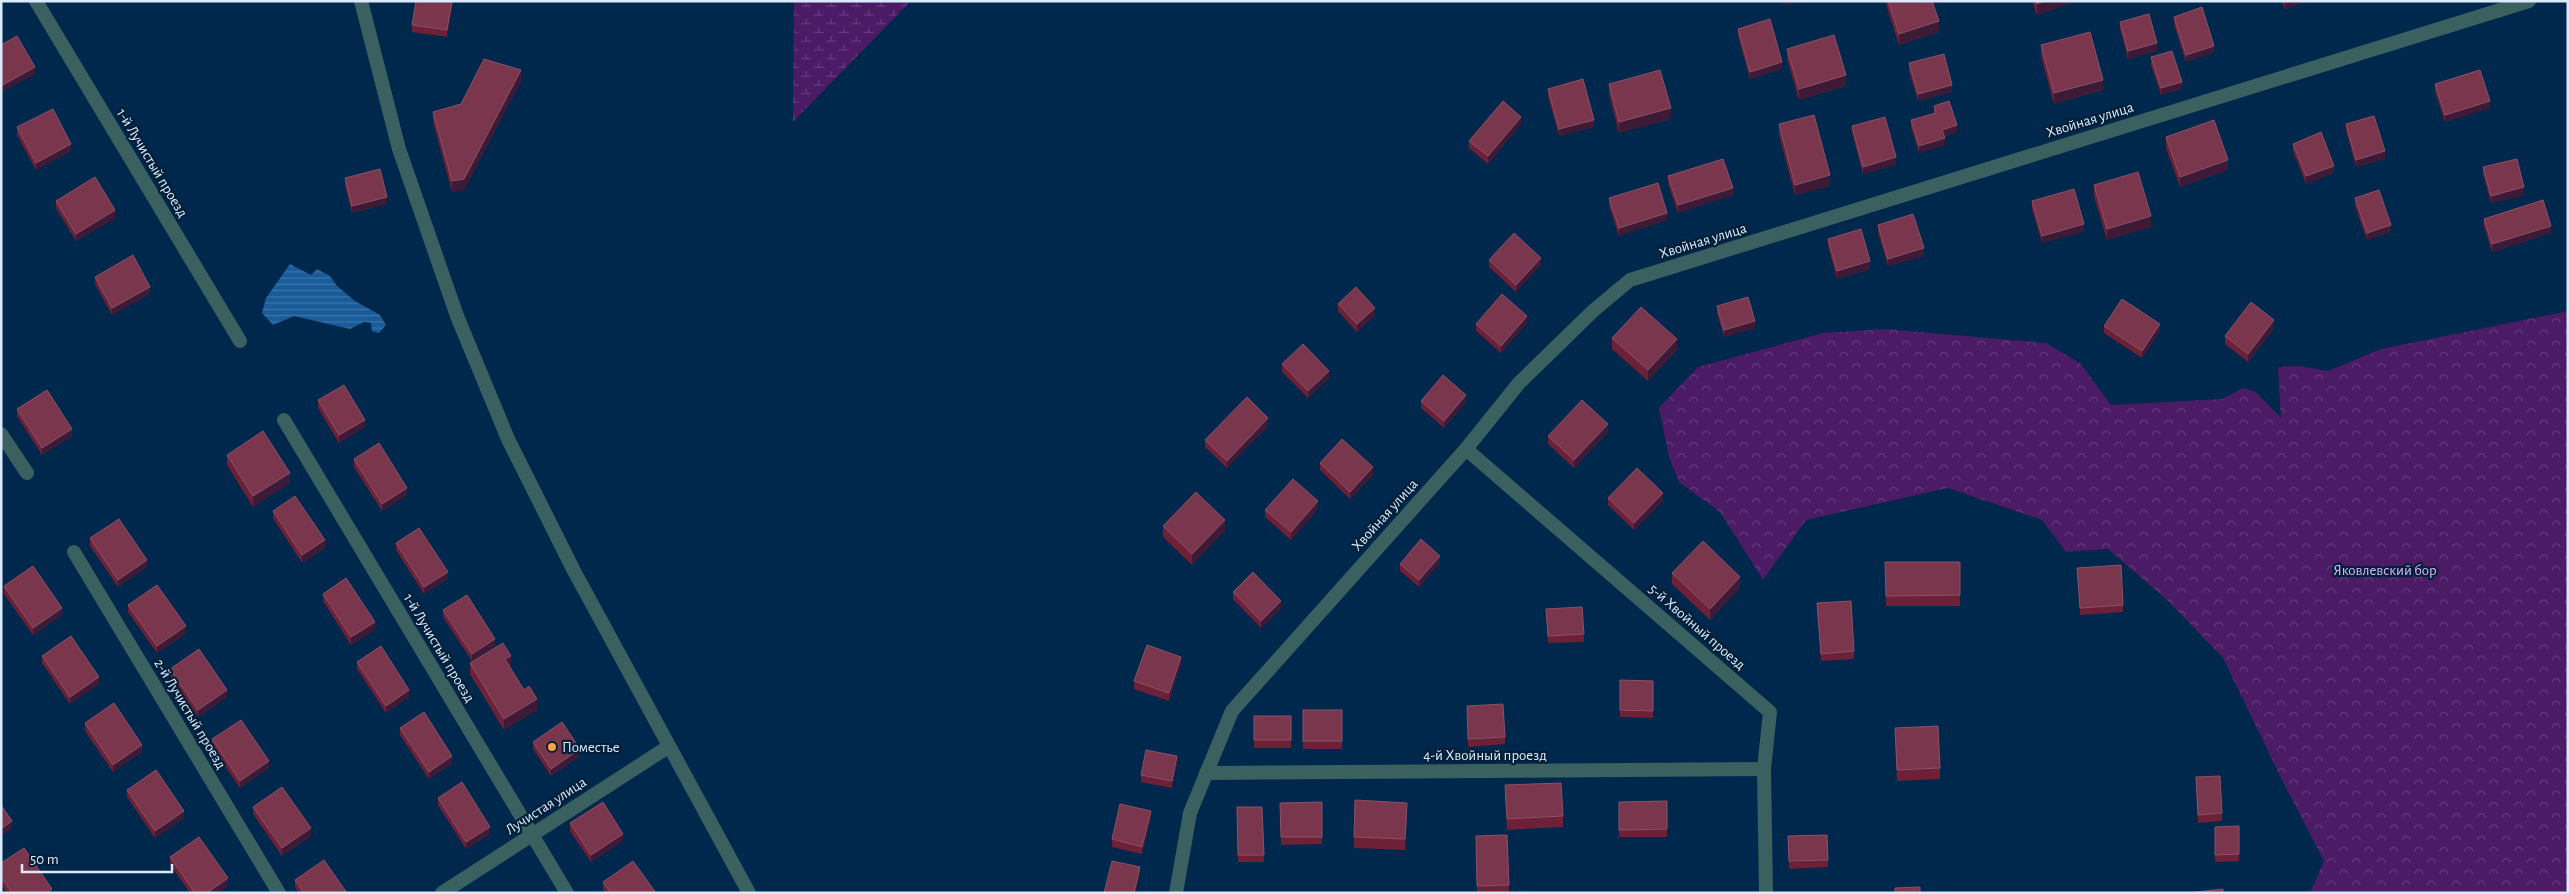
<svg xmlns="http://www.w3.org/2000/svg" width="2569" height="894" viewBox="0 0 2569 894" font-family="'Alegreya Sans',sans-serif">
<style>
.forest{fill:url(#forest-crowns)}
.wetland{fill:url(#wetland-marsh)}
.water{fill:url(#water-rules)}
.lines{fill:none;stroke-linecap:round;stroke-linejoin:round}
.minor{stroke:#3a615f;stroke-width:14}
.tertiary{stroke:#3a615f;stroke-width:14}
.wall{fill:#6e2037}
.shaded-wall{fill:#3d1a36}
.building{fill:#7a364c;stroke:#895268}
.poi-dot{fill:#f1a63f;stroke:#041f38;stroke-width:2}
.labels{text-anchor:middle;dominant-baseline:central;stroke-width:4.5;stroke-linejoin:round;paint-order:stroke}
.street-label{font-size:15px;fill:#dbebfd;stroke:#041f38}
.park-label{font-size:15px;fill:#deb4fc;stroke:#041f38}
.poi-label{font-size:15px;fill:#dbebfd;stroke:#041f38;text-anchor:start}
</style>
<defs>
<pattern id="forest-crowns" width="20" height="18" patternUnits="userSpaceOnUse" patternTransform="scale(1.25)"><rect width="20" height="18" fill="#4b1b65"/><path d="M2 6a3 3 0 1 1 6 0M12 15a3 3 0 1 1 6 0" fill="none" stroke="#643c7c"/></pattern>
<pattern id="wetland-marsh" width="20" height="14" patternUnits="userSpaceOnUse" patternTransform="scale(1.25)"><rect width="20" height="14" fill="#4b1b65"/><path d="M1 5h8M5 5V1M11 12h8M15 12V8" fill="none" stroke="#643c7c"/></pattern>
<pattern id="water-rules" width="6" height="5" patternUnits="userSpaceOnUse" patternTransform="scale(1.25)"><rect width="6" height="5" fill="#1a5c99"/><path d="M0 2.5h6" fill="none" stroke="#3b74a8"/></pattern>
</defs>
<rect width="100%" height="100%" fill="#00284c"/>
<path class="forest" d="M2568 311V893H2310L2324 861 2281 778 2223 658 2167 600 2108 549 2066 552 2042 520 1948 488 1806 520 1763 580 1720 512 1679 482 1669 457 1659 408 1698 367 1823 333 1886 329 2046 343 2080 363 2111 405 2222 399 2243 388 2256 392 2281 418 2278 367 2299 366 2328 371 2381 349Z"/>
<path class="wetland" d="M794 1H911L793 122Z"/>
<path class="water" d="M290 264 311 275 317 269 330 276 337 286 355 301 380 315 386 325 379 333 372 331 371 323 364 322 350 329 294 316 273 325 262 313 266 298Z"/>
<g class="lines">
<g class="minor">
<path d="M36 1 240 341"/>
<path d="M284 420 567 893"/>
<path d="M1 434 27 473"/>
<path d="M1466 449 1770 712 1764 769 1766 893"/>
<path d="M74 552 279 893"/>
<path d="M1206 773 1764 769"/>
<path d="M442 893 668 747"/>
<path d="M1176 893 1190 813 1232 711 1466 449 1519 383 1593 311 1630 280 2529 1"/>
</g>
<path class="tertiary" d="M361 1 399 149 457 316 508 439 573 569 749 893"/>
</g>
<g class="wall">
<path d="M416 1H453L447 37 412 32V25Z"/>
<path d="M1885 1H1940L1933 4 1939 32 1899 45Z"/>
<path d="M2032 1H2071V3L2037 15Z"/>
<path d="M2282 1H2308L2285 9Z"/>
<path d="M2174 17 2214 53 2186 62 2174 24Z"/>
<path d="M2120 22 2157 51 2128 59 2120 29Z"/>
<path d="M1738 29 1782 69 1750 79 1738 36Z"/>
<path d="M2041 45 2103 90 2054 104 2041 56Z"/>
<path d="M1787 49 1846 86 1799 100 1787 59Z"/>
<path d="M2151 57 2182 89 2161 95 2151 65Z"/>
<path d="M1909 63 1952 92 1918 101 1909 71Z"/>
<path d="M521 81 464 190 452 192 433 122V112L461 104Z"/>
<path d="M1609 84 1671 119 1619 133 1609 94Z"/>
<path d="M2435 84 2490 108 2445 122 2435 92Z"/>
<path d="M1548 89 1594 127 1559 136 1548 96Z"/>
<path d="M1934 106 1957 133 1944 136 1945 145 1919 153 1911 127V120L1934 113Z"/>
<path d="M1521 124 1488 164 1469 148V141Z"/>
<path d="M1779 124 1830 186 1795 195 1779 135Z"/>
<path d="M2346 124 2385 159 2356 167 2346 131Z"/>
<path d="M1852 126 1896 165 1863 174 1852 133Z"/>
<path d="M17 127 71 151 36 170 17 135Z"/>
<path d="M2166 137 2228 170 2180 187 2166 148Z"/>
<path d="M2293 144 2334 173 2306 184 2293 151Z"/>
<path d="M2483 167 2524 195 2491 203 2483 174Z"/>
<path d="M1668 176 1733 195 1678 213 1668 184Z"/>
<path d="M345 178 387 204 352 213 345 186Z"/>
<path d="M2094 185 2151 227 2107 240 2094 196Z"/>
<path d="M1609 198 1667 220 1619 236 1609 206Z"/>
<path d="M2355 198 2391 232 2367 240 2355 206Z"/>
<path d="M56 201 115 218 76 241 56 208Z"/>
<path d="M2032 201 2084 231 2042 243 2032 209Z"/>
<path d="M2484 219 2551 233 2492 252 2484 226Z"/>
<path d="M1878 225 1924 256 1888 266 1878 233Z"/>
<path d="M1828 239 1870 269 1837 279 1828 246Z"/>
<path d="M1489 260 1541 265 1516 292 1489 267Z"/>
<path d="M95 277 150 294 112 315 95 284Z"/>
<path d="M1338 304 1375 315 1357 332 1338 311Z"/>
<path d="M1717 306 1755 328 1724 337 1717 313Z"/>
<path d="M1527 323 1501 353 1476 331V324Z"/>
<path d="M2104 326 2160 331 2142 358 2104 333Z"/>
<path d="M2274 328 2248 362 2225 344V336Z"/>
<path d="M1612 338 1677 350 1648 381 1612 349Z"/>
<path d="M1282 364 1329 378 1308 398 1282 372Z"/>
<path d="M318 400 365 427 339 443 318 408Z"/>
<path d="M1421 401 1466 402 1444 428 1421 408Z"/>
<path d="M17 409 72 436 42 455 17 416Z"/>
<path d="M1268 426 1227 468 1205 447V440Z"/>
<path d="M1608 432 1574 468 1548 444V436Z"/>
<path d="M227 455 290 483 253 507 227 465Z"/>
<path d="M354 459 407 495 382 511 354 467Z"/>
<path d="M1320 463 1373 475 1350 499 1320 470Z"/>
<path d="M1608 498 1663 501 1634 530 1608 505Z"/>
<path d="M1318 509 1291 540 1265 517V510Z"/>
<path d="M273 511 325 548 302 563 273 518Z"/>
<path d="M1163 526 1225 530 1192 565 1163 537Z"/>
<path d="M90 538 147 567 118 587 90 546Z"/>
<path d="M396 543 448 579 424 594 396 550Z"/>
<path d="M1885 562H1960V606H1886Z"/>
<path d="M1440 563 1419 587 1400 571V564Z"/>
<path d="M2077 568 2123 605V612L2080 615Z"/>
<path d="M1672 573 1740 588 1710 620 1672 584Z"/>
<path d="M4 586 62 615 33 635 4 594Z"/>
<path d="M1233 592 1281 608 1261 628 1233 599Z"/>
<path d="M323 594 375 630 351 645 323 601Z"/>
<path d="M1817 603 1854 651V659L1821 661Z"/>
<path d="M128 605 186 634 157 653 128 612Z"/>
<path d="M1582 607 1584 642 1548 643 1546 609Z"/>
<path d="M443 610 495 646 472 661 443 617Z"/>
<path d="M42 656 99 684 70 704 42 663Z"/>
<path d="M357 662 409 697 386 713 357 669Z"/>
<path d="M470 663 511 667H510L537 710 504 730 470 674Z"/>
<path d="M1181 664 1169 701 1134 689V681Z"/>
<path d="M170 669 227 697 198 717 170 676Z"/>
<path d="M1653 681V718L1620 717V710Z"/>
<path d="M1467 706 1505 737V744L1468 747Z"/>
<rect x="1303" y="710" width="39" height="39"/>
<rect x="1254" y="716" width="37" height="32"/>
<path d="M85 723 142 752 113 772 85 731Z"/>
<path d="M400 728 452 764 429 779 400 735Z"/>
<path d="M1895 728 1940 768V779L1897 781Z"/>
<path d="M212 739 269 768 240 788 212 747Z"/>
<path d="M533 742 580 756 551 776 533 749Z"/>
<path d="M1177 763 1172 788 1141 782V775Z"/>
<path d="M2196 777 2222 813V821L2198 823Z"/>
<path d="M1505 785 1563 816V827L1507 830Z"/>
<path d="M127 790 184 818 155 838 127 797Z"/>
<path d="M438 798 490 834 466 849 438 805Z"/>
<path d="M1667 801V837H1619V802Z"/>
<path d="M1322 802V844L1281 845 1280 803Z"/>
<path d="M253 807 311 836 282 856 253 814Z"/>
<path d="M1237 807H1262L1264 862H1238Z"/>
<path d="M1407 813 1405 850 1354 848V837Z"/>
<path d="M1151 818 1142 854 1112 847V839Z"/>
<path d="M570 823 623 841 591 862 570 831Z"/>
<path d="M2239 826V861L2215 862V827Z"/>
<path d="M1507 835 1509 892 1477 893 1476 836Z"/>
<path d="M1827 835 1828 867 1789 869 1788 836Z"/>
<path d="M170 857 228 886 218 893H190L170 864Z"/>
<path d="M1 863 52 893H7L1 884Z"/>
<path d="M295 880 347 893H299L295 887Z"/>
<path d="M603 882 656 893H605L603 890Z"/>
</g>
<g class="shaded-wall">
<path d="M452 1H453L447 37V30Z"/>
<path d="M1783 1H1798L1783 6Z"/>
<path d="M1930 1H1940L1930 5Z"/>
<path d="M2045 1H2071V3L2037 15V4Z"/>
<path d="M2285 1H2308L2285 9Z"/>
<path d="M1939 21V32L1899 45V34Z"/>
<path d="M2157 43V51L2128 59V51Z"/>
<path d="M2214 46V53L2186 62V55Z"/>
<path d="M1782 62V69L1750 79V72Z"/>
<path d="M35 67V74L1 93V86Z"/>
<path d="M521 70V81L464 190 452 192V181Z"/>
<path d="M1846 75V86L1799 100V89Z"/>
<path d="M2103 80V90L2054 104V93Z"/>
<path d="M2182 82V89L2161 95V88Z"/>
<path d="M1952 85V92L1918 101V94Z"/>
<path d="M2490 101V108L2445 122V115Z"/>
<path d="M1671 108V119L1619 133V122Z"/>
<path d="M1521 117V124L1488 164V156Z"/>
<path d="M1594 120V127L1559 136V129Z"/>
<path d="M1957 125V133L1942 137V130Z"/>
<path d="M1945 138V145L1919 153V146Z"/>
<path d="M71 144V151L36 170V163Z"/>
<path d="M2385 151V159L2356 167V160Z"/>
<path d="M1896 157V165L1863 174V167Z"/>
<path d="M2228 160V170L2180 187V177Z"/>
<path d="M2334 166V173L2306 184V176Z"/>
<path d="M1830 175V186L1795 195V185Z"/>
<path d="M2524 187V195L2491 203V196Z"/>
<path d="M1733 188V195L1678 213V205Z"/>
<path d="M387 197V204L352 213V206Z"/>
<path d="M115 210V218L76 241V234Z"/>
<path d="M1667 213V220L1619 236V228Z"/>
<path d="M2151 216V227L2107 240V229Z"/>
<path d="M2084 224V231L2042 243V236Z"/>
<path d="M2391 225V232L2367 240V233Z"/>
<path d="M2551 226V233L2492 252V244Z"/>
<path d="M1924 248V256L1888 266V259Z"/>
<path d="M1541 258V265L1516 292V285Z"/>
<path d="M1870 261V269L1837 279V271Z"/>
<path d="M150 287V294L112 315V308Z"/>
<path d="M1375 308V315L1357 332V324Z"/>
<path d="M1527 316V323L1501 353V346Z"/>
<path d="M2274 320V328L2248 362V354Z"/>
<path d="M1755 321V328L1724 337V330Z"/>
<path d="M2160 324V331L2142 358V351Z"/>
<path d="M1677 339V350L1648 381V370Z"/>
<path d="M1329 371V378L1308 398V391Z"/>
<path d="M1466 395V402L1444 428V421Z"/>
<path d="M1268 418V426L1227 468V461Z"/>
<path d="M365 420V427L339 443V435Z"/>
<path d="M1608 424V432L1574 468V460Z"/>
<path d="M72 429V436L42 455V448Z"/>
<path d="M1373 467V475L1350 499V492Z"/>
<path d="M290 473V483L253 507V496Z"/>
<path d="M407 488V495L382 511V504Z"/>
<path d="M1663 493V501L1634 530V523Z"/>
<path d="M1318 501V509L1291 540V532Z"/>
<path d="M1225 520V530L1192 565V554Z"/>
<path d="M325 540V548L302 563V555Z"/>
<path d="M1440 556V563L1419 587V580Z"/>
<path d="M147 560V567L118 587V580Z"/>
<path d="M448 572V579L424 594V587Z"/>
<path d="M1740 577V588L1710 620V609Z"/>
<path d="M1281 601V608L1261 628V621Z"/>
<path d="M62 608V615L33 635V628Z"/>
<path d="M375 622V630L351 645V637Z"/>
<path d="M186 626V634L157 653V646Z"/>
<path d="M495 639V646L472 661V654Z"/>
<path d="M511 656V667L505 670V659Z"/>
<path d="M1181 657V664L1169 701V693Z"/>
<path d="M99 677V684L70 704V697Z"/>
<path d="M227 690V697L198 717V710Z"/>
<path d="M409 690V697L386 713V706Z"/>
<path d="M537 699V710L504 730V719Z"/>
<path d="M142 745V752L113 772V765Z"/>
<path d="M580 749V756L551 776V769Z"/>
<path d="M452 756V764L429 779V772Z"/>
<path d="M1177 756V763L1172 788V781Z"/>
<path d="M269 761V768L240 788V781Z"/>
<path d="M184 811V818L155 838V831Z"/>
<path d="M1151 811V818L1142 854V847Z"/>
<path d="M12 821V829L1 836V829Z"/>
<path d="M490 827V834L466 849V842Z"/>
<path d="M311 828V836L282 856V848Z"/>
<path d="M623 834V841L591 862V855Z"/>
<path d="M1140 867V874L1136 893H1134Z"/>
<path d="M228 878V886L218 893H207Z"/>
</g>
<g class="building">
<path d="M416 1H452L447 30 412 25Z"/>
<path d="M1888 1H1932L1939 21 1899 34Z"/>
<path d="M2036 1H2045L2037 4Z"/>
<path d="M2202 7 2214 46 2186 55 2174 17Z"/>
<path d="M2149 14 2157 43 2128 51 2120 22Z"/>
<path d="M1770 19 1782 62 1750 72 1738 29Z"/>
<path d="M2090 32 2103 80 2054 93 2041 45Z"/>
<path d="M1834 35 1846 75 1799 89 1787 49Z"/>
<path d="M17 36 35 67 1 86V45Z"/>
<path d="M2172 51 2182 82 2161 88 2151 57Z"/>
<path d="M1944 54 1952 85 1918 94 1909 63Z"/>
<path d="M484 59 521 70 464 179 452 181 433 112 461 104Z"/>
<path d="M1660 70 1671 108 1619 122 1609 84Z"/>
<path d="M2480 70 2490 101 2445 115 2435 84Z"/>
<path d="M1583 79 1594 120 1559 129 1548 89Z"/>
<path d="M1503 101 1521 117 1488 156 1469 141Z"/>
<path d="M1949 101 1957 125 1942 130 1945 138 1919 146 1911 120 1936 113 1934 106Z"/>
<path d="M53 109 71 144 36 163 17 127Z"/>
<path d="M1814 115 1830 175 1795 185 1779 124Z"/>
<path d="M2374 116 2385 151 2356 160 2346 124Z"/>
<path d="M1885 117 1896 157 1863 167 1852 126Z"/>
<path d="M2214 120 2228 160 2180 177 2166 137Z"/>
<path d="M2321 132 2334 166 2306 176 2293 144Z"/>
<path d="M1723 159 1733 188 1678 205 1668 176Z"/>
<path d="M2517 159 2524 187 2491 196 2483 167Z"/>
<path d="M380 169 387 197 352 206 345 178Z"/>
<path d="M2138 172 2151 216 2107 229 2094 185Z"/>
<path d="M95 177 115 210 76 234 56 201Z"/>
<path d="M1658 183 1667 213 1619 228 1609 198Z"/>
<path d="M2074 189 2084 224 2042 236 2032 201Z"/>
<path d="M2379 190 2391 225 2367 233 2355 198Z"/>
<path d="M2543 200 2551 226 2492 244 2484 219Z"/>
<path d="M1913 214 1924 248 1888 259 1878 225Z"/>
<path d="M1861 229 1870 261 1837 271 1828 239Z"/>
<path d="M1514 233 1541 258 1516 285 1489 260Z"/>
<path d="M133 255 150 287 112 308 95 277Z"/>
<path d="M1356 287 1375 308 1357 324 1338 304Z"/>
<path d="M1502 294 1527 316 1501 346 1476 324Z"/>
<path d="M1748 297 1755 321 1724 330 1717 306Z"/>
<path d="M2122 299 2160 324 2142 351 2104 326Z"/>
<path d="M2251 302 2274 320 2248 354 2225 336Z"/>
<path d="M1641 307 1677 339 1648 370 1612 338Z"/>
<path d="M1303 344 1329 371 1308 391 1282 364Z"/>
<path d="M1443 375 1466 395 1444 421 1421 401Z"/>
<path d="M344 385 365 420 339 435 318 400Z"/>
<path d="M47 390 72 429 42 448 17 409Z"/>
<path d="M1247 397 1268 418 1227 461 1205 440Z"/>
<path d="M1582 400 1608 424 1574 460 1548 436Z"/>
<path d="M263 431 290 473 253 496 227 455Z"/>
<path d="M1342 439 1373 467 1350 492 1320 463Z"/>
<path d="M379 443 407 488 382 504 354 459Z"/>
<path d="M1637 468 1663 493 1634 523 1608 498Z"/>
<path d="M1293 479 1318 501 1291 532 1265 510Z"/>
<path d="M1196 492 1225 520 1192 554 1163 526Z"/>
<path d="M295 496 325 540 302 555 273 511Z"/>
<path d="M119 519 147 560 118 580 90 538Z"/>
<path d="M419 528 448 572 424 587 396 543Z"/>
<path d="M1421 539 1440 556 1419 580 1400 564Z"/>
<path d="M1703 541 1740 577 1710 609 1672 573Z"/>
<path d="M1885 562H1960V595L1886 596Z"/>
<path d="M2121 565 2123 605 2080 608 2077 568Z"/>
<path d="M33 566 62 608 33 628 4 586Z"/>
<path d="M1253 572 1281 601 1261 621 1233 592Z"/>
<path d="M346 578 375 622 351 637 323 594Z"/>
<path d="M157 585 186 626 157 646 128 605Z"/>
<path d="M467 595 495 639 472 654 443 610Z"/>
<path d="M1851 601 1854 651 1821 654 1817 603Z"/>
<path d="M1582 607 1584 634 1548 636 1546 609Z"/>
<path d="M71 636 99 677 70 697 42 656Z"/>
<path d="M503 643 511 656 505 659 524 690 529 686 537 699 504 719 470 663Z"/>
<path d="M1147 645 1181 657 1169 693 1134 681Z"/>
<path d="M381 646 409 690 386 706 357 662Z"/>
<path d="M199 649 227 690 198 710 170 669Z"/>
<path d="M1620 680 1653 681V711L1620 710Z"/>
<path d="M114 703 142 745 113 765 85 723Z"/>
<path d="M1503 704 1505 737 1468 739 1467 706Z"/>
<rect x="1303" y="710" width="39" height="31"/>
<path d="M424 712 452 756 429 772 400 728Z"/>
<rect x="1254" y="716" width="37" height="24"/>
<path d="M241 720 269 761 240 781 212 739Z"/>
<path d="M562 722 580 749 551 769 533 742Z"/>
<path d="M1938 726 1940 768 1897 770 1895 728Z"/>
<path d="M1146 750 1177 756 1172 781 1141 775Z"/>
<path d="M156 770 184 811 155 831 127 790Z"/>
<path d="M2220 776 2222 813 2198 815 2196 777Z"/>
<path d="M462 782 490 827 466 842 438 798Z"/>
<path d="M1561 783 1563 816 1507 819 1505 785Z"/>
<path d="M282 787 311 828 282 848 253 807Z"/>
<path d="M1355 800 1407 803 1405 839 1354 837Z"/>
<path d="M1667 801V829L1619 830V802Z"/>
<path d="M603 802 623 834 591 855 570 823Z"/>
<path d="M1322 802V837H1281L1280 803Z"/>
<path d="M1120 804 1151 811 1142 847 1112 839Z"/>
<path d="M1 805 12 821 1 829Z"/>
<path d="M1237 807H1262L1264 855H1238Z"/>
<path d="M2239 826V854L2215 855V827Z"/>
<path d="M1507 835 1509 885 1477 886 1476 836Z"/>
<path d="M1827 835 1828 860 1789 861 1788 836Z"/>
<path d="M199 837 228 878 207 893H195L170 857Z"/>
<path d="M24 848 52 889 47 893H12L1 877V863Z"/>
<path d="M324 860 347 893H304L295 880Z"/>
<path d="M633 861 656 893H611L603 882Z"/>
<path d="M1112 861 1140 867 1134 893H1104Z"/>
<path d="M1920 887V893H1895V888Z"/>
<path d="M2223 889V893H2187Z"/>
</g>
<circle class="poi-dot" cx="552" cy="747" r="5"/>
<g class="labels">
<g class="street-label">
<text transform="translate(2090 120) rotate(-17)">Хвойная улица</text>
<text transform="translate(152 163) rotate(59)">1-й Лучистый проезд</text>
<text transform="translate(1703 241) rotate(-17)">Хвойная улица</text>
<text transform="translate(1385 515) rotate(-48)">Хвойная улица</text>
<text transform="translate(1697 627) rotate(41)">5-й Хвойный проезд</text>
<text transform="translate(439 648) rotate(59)">1-й Лучистый проезд</text>
<text transform="translate(190 714) rotate(59)">2-й Лучистый проезд</text>
<text x="1485" y="755">4-й Хвойный проезд</text>
<text transform="translate(546 806) rotate(-33)">Лучистая улица</text>
</g>
<g class="park-label">
<text x="2385" y="570">Яковлевский бор</text>
</g>
<g class="poi-label">
<text x="562" y="747">Поместье</text>
</g>
</g>
<rect width="2569" height="894" fill="none" stroke="#dbebfd" stroke-width="5"/>
<path d="M22 864v8h150v-8" fill="none" stroke="#dbebfd" stroke-width="2.5"/>
<text x="30" y="864" font-size="15" fill="#dbebfd" stroke="#041f38" stroke-width="4" paint-order="stroke">50 m</text>
</svg>
